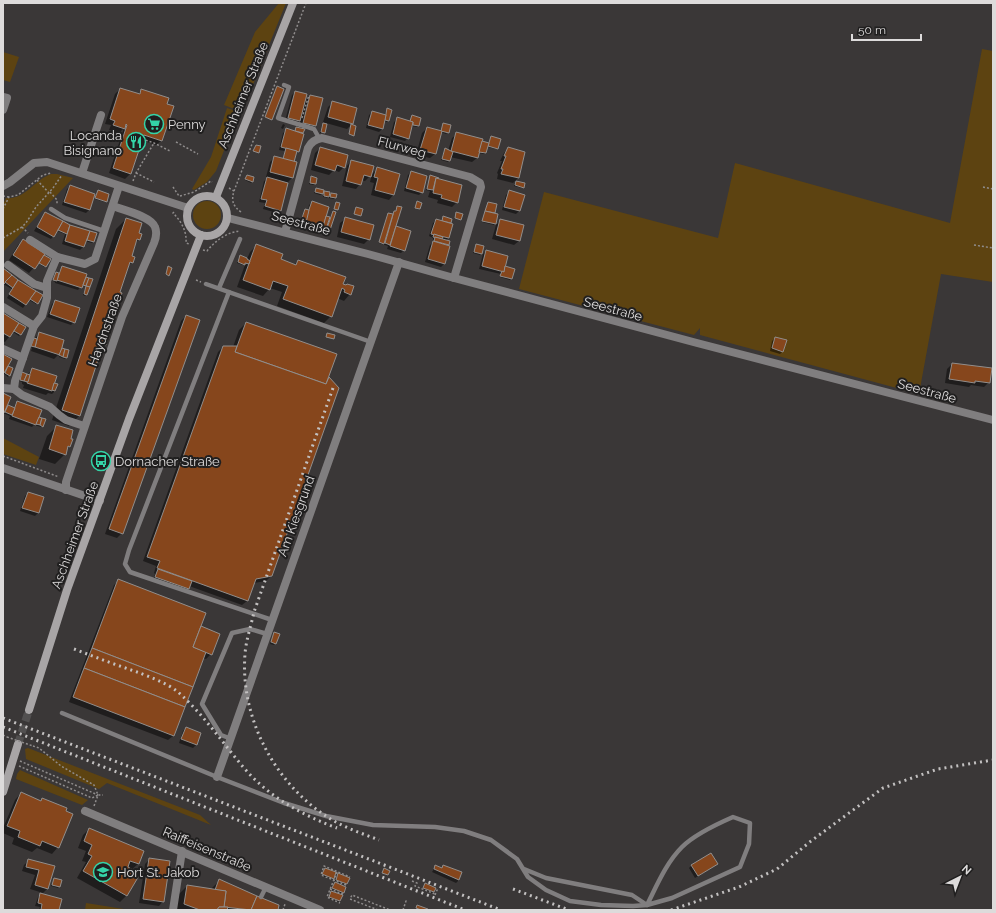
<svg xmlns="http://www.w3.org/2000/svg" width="996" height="913" viewBox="0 0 996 913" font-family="Raleway,sans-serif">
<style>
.green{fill:#5d4311}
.shadow{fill:#0007}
.building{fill:#86461c;stroke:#918e8c}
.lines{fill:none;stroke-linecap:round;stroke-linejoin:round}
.secondary-tunnel{stroke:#525050;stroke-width:8;stroke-dasharray:8 4;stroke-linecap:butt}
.path{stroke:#908d8d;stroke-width:1.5;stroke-dasharray:2 2;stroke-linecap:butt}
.service{stroke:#807e7f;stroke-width:4.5}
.minor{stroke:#807e7f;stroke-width:8}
.secondary{stroke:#a8a5a6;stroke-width:8}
.rail{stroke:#c3c1c1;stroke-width:3;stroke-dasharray:2 4;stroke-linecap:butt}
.path-bridge{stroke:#908d8d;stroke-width:1.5;stroke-dasharray:2 2;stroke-linecap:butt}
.labels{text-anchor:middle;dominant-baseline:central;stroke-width:4;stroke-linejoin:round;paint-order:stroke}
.street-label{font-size:13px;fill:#dddbdb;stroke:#201f1f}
.poi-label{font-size:13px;fill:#dddbdb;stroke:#201f1f;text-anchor:start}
</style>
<rect width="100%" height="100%" fill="#3a3737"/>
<g class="green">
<path d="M279 3H286L242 112 224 105 255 32Z"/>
<path d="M982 49 993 51V282L941 274 919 394 700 335V328L694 335 519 289 544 192 718 238 735 163 950 223Z"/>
<path d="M3 52 19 57 10 82 3 80Z"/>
<path d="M227 108 239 112 216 171 207 182 194 190 192 189 211 157Z"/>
<path d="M51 174H57L73 178 3 252V205L6 198C25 200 34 180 51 174Z"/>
<circle cx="207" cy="215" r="14"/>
<path d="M3 438 39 457 36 465 3 454Z"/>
<path d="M28 748 200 815 211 825 107 783 99 789 26 759 25 749Z"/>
<path d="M20 770 88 800 82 805 16 779 17 774Z"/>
<path d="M86 903 130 910H85Z"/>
</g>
<g class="shadow">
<path d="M120 89 137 95 142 90 161 141 156 145 141 140 130 174 125 179 109 173 124 128 119 133 109 130 111 125 105 124 115 94Z"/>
<path d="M295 92 304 102 310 96 315 126 310 130 304 129 298 151 295 154 293 161 295 163 292 178 286 184 280 210 277 213 263 209 265 203 259 202 264 181 268 178 266 177 270 162 274 158 283 160 285 151 279 150 283 133 286 130 295 132V129L298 128 301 120 296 124 285 121 292 95Z"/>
<path d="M333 102 356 108 352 124 347 129 326 123 324 132 323 133H320L322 125 325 123 323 122 328 107Z"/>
<path d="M387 109 388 120 387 122 384 121 382 129 379 132 366 128 369 115 372 112 385 115Z"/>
<path d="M412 116 418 126 417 127 411 126 408 138 405 141 390 137 394 122 397 119 410 122Z"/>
<path d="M283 124 285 125 283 129 281 128Z"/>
<path d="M443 124 448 132 446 134 441 132 435 154 430 158 416 155 422 133 427 128 440 132Z"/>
<path d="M457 134 488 144 491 137 497 148 496 149 487 147 485 153 484 154 478 153 477 158 472 162 450 157 448 162 441 160 444 151 445 149 448 151 452 138Z"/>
<path d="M320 148 344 167 339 172 334 170 329 175 311 170 315 153Z"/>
<path d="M509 148 524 152 518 178 513 183 497 179 498 174 497 173 502 161H500L504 153Z"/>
<path d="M351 161 370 176 377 169 393 195 389 200 371 195 374 183 370 182 372 174 365 181 361 180 360 184 356 189 342 186 347 166Z"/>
<path d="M411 172 422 192 419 195 404 191 408 175Z"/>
<path d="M247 176 252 181 251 183 245 180Z"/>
<path d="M311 178 315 184 313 185 309 184Z"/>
<path d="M430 178 461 186 457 202 452 207 437 203 438 200 428 197 430 191 426 190Z"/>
<path d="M515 182 524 184 523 187 522 188 514 186Z"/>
<path d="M70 186 94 194 89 210 86 213 62 205 67 189Z"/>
<path d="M316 189 322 191V194L320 195 314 193Z"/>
<path d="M97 192 106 201 105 202 95 199Z"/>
<path d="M325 192 336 195 335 198 334 199 323 197Z"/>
<path d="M509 192 519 211 516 214 502 210 506 195Z"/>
<path d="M312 202 324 220 326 217 330 218 333 212 328 230 322 229 323 225 319 229 300 223 304 211 305 210 308 211 309 205Z"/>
<path d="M488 203 496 205 494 214 497 215 494 225 482 222Z"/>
<path d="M398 207 395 227 409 231 404 250 401 253 387 249 388 246 379 243 387 215 389 214 393 215Z"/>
<path d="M45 213 70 226 96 234 93 242 92 243 85 241 83 247 80 250 62 244 65 234 57 231 51 239 34 231Z"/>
<path d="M443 218 451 220 450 224H452L448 238 445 241 449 242 447 246 444 264 441 267 425 262 430 245 433 242V238L429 236 433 223 436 220 441 222Z"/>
<path d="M126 219 138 234 139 239 135 244 131 256 132 262 127 267 119 293 120 298 116 302 110 319 112 320 111 325 107 328 104 337 105 344 101 348 79 416 69 426 52 420 116 229Z"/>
<path d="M345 219 369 239 364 244 337 237 340 223Z"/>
<path d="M501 220 519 241 514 245 492 239 496 225Z"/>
<path d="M23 241 46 266 44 267 38 263 29 273 9 260 18 245Z"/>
<path d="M476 245 483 247 480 255 473 253Z"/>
<path d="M256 246 280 260 294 265 298 261 346 286 350 294 344 301 337 298 331 316 324 323 277 306 282 292 270 288 263 296 237 287 246 262 243 265 237 263 239 257 240 256 247 259 250 252Z"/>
<path d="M486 251 504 267 511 278 510 280 500 277 501 274 479 269 483 254Z"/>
<path d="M62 267 91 280 85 296 83 295 86 287 82 285 78 290 55 283V282L53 281 55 274 58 273Z"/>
<path d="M3 269 37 303 36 304 29 300 23 308 7 298 12 289 3 284Z"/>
<path d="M55 301 74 322 71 325 47 317 52 304Z"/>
<path d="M3 314 25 328 19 336 13 332 5 342 3 341Z"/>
<path d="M186 316 122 533 117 538 105 534 181 321Z"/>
<path d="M246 323 328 377 338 388 271 576 266 581 254 583 247 601 242 605 189 586 185 592 153 580 155 574 154 573 156 566 143 561 218 352 223 347H233L239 330Z"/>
<path d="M40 333 61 348 68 351 66 357 65 359 59 357 60 353 54 359 31 351 32 348 31 347 35 338Z"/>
<path d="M775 338 783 351 780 354 770 351 772 341Z"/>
<path d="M3 355 7 366 12 369 8 377 3 373Z"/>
<path d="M952 364 989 382 984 387 971 385 969 387 945 383 947 369Z"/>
<path d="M33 369 53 383 55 391 52 394 48 393 46 395 23 388 24 385 22 384V382L19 381 21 374 27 375Z"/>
<path d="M3 394 5 409 8 406 13 408 15 405 13 409H15L17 404H15L18 402 43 426 41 427 34 425 32 427 9 419 10 416 3 413Z"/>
<path d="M57 426 69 446 66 450 65 454 55 464 39 459 47 436Z"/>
<path d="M28 493 43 498 38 513 35 516 20 511 25 496Z"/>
<path d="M119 580 199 627 211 654 206 659 203 658 173 736 168 740 69 702 114 585Z"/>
<path d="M275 633 279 634 274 645 270 644Z"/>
<path d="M186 728 200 733 196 745 193 748 179 743 183 731Z"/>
<path d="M21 793 58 847 52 854 37 848 32 852 12 844 14 838 3 833V828L15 800Z"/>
<path d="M89 829 138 864 131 870 138 874 126 896 120 902 77 878 86 862 82 861 86 851 78 848 83 835Z"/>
<path d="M150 859 163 901 159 906 139 903 145 864Z"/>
<path d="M29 860 54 867 48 888 43 893 30 889 35 875 22 871 24 865Z"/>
<path d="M717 864 695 878 689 868 692 865Z"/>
<path d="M436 866 441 869 444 866 459 880 456 883 432 872Z"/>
<path d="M325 869 333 878 332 879 322 876Z"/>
<path d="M338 875 346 884 345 885 335 881Z"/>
<path d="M54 879 61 880 58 888 51 886Z"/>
<path d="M220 880 277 910H175L177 896 187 886 210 890Z"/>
<path d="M334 884 343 892 342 894 332 889Z"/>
<path d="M424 886 435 888 433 892 432 893 423 889Z"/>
<path d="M330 893 339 901 338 902 328 898Z"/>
<path d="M41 894 58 910H39L40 907 35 906 38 897Z"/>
</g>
<g class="building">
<path d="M277 86 284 89 272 120 265 117Z"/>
<path d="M120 88 140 94 141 89 169 98 167 104 174 106 162 141 144 135 131 174 113 168 127 125 126 124 125 129 113 125 115 121 110 119Z"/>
<path d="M295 91 307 94 300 121 288 118Z"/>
<path d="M310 95 323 98 316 126 303 123Z"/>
<path d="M332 101 357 108 353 124 328 117Z"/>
<path d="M387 108 392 110 389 121 385 120Z"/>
<path d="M372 111 386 115 383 129 368 125Z"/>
<path d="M412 115 421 118 419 126 413 125V122L410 121Z"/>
<path d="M397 117 413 122 409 139 393 134Z"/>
<path d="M323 123 327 124 325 133 321 132Z"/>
<path d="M443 123 451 125 449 133 441 131Z"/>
<path d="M351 124 356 126 354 136 349 134Z"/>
<path d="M296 127 305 129 303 133 295 131Z"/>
<path d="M427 127 442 131 436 154 420 150Z"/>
<path d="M286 128 304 134 299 152 281 147Z"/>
<path d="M456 132 483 139 478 158 451 151Z"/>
<path d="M491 136 501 139 498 149 488 146Z"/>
<path d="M482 141 489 143 486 153 479 152Z"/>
<path d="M256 145 261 146 259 153 253 151Z"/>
<path d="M320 147 348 155 345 168 337 165 335 171 315 165Z"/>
<path d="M508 147 525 152 519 178 501 174 503 169H501L506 156H504Z"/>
<path d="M286 148 297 151 294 162 283 159Z"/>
<path d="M445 148 453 152 450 161 442 159Z"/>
<path d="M274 156 297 162 293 178 270 172Z"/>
<path d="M351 160 374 166 371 177 364 175 361 185 346 181Z"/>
<path d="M377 167 400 174 394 195 375 190 378 178 374 177Z"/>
<path d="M411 171 427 176 423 193 406 188Z"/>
<path d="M247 175 254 177 253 182 245 179Z"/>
<path d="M430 175 439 178 438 179 436 178 433 190 427 189Z"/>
<path d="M311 176 317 178 316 184 310 183Z"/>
<path d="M267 177 288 183 281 211 265 206 267 200 261 199Z"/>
<path d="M436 178 462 185 458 203 441 198 442 195 433 193Z"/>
<path d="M516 181 525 183 524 188 515 185Z"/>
<path d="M70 185 95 194 90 210 64 202Z"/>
<path d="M316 188 324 190 323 194 315 192Z"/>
<path d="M98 190 109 194 107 202 95 198Z"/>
<path d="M509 190 525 195 520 211 504 207Z"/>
<path d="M324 191 330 192 329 197 324 196Z"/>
<path d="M331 193 337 194 336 198 330 197Z"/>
<path d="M312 201 329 207 323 227 305 221Z"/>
<path d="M417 201 422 203 420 209 415 208Z"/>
<path d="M336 202 340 203 338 210 334 209Z"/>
<path d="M488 202 497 204 495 213 485 211Z"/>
<path d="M397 206 402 207 390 245 385 243 394 211H396Z"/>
<path d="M356 207 363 209 361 216 354 214Z"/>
<path d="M305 209 309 210 306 223 301 221Z"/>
<path d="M333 211 336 212 330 230 327 228Z"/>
<path d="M485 211 498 214 496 224 482 221Z"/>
<path d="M45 212 63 221 54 237 37 227Z"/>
<path d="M456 212 463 214 461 220 455 218Z"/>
<path d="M388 213 393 214 384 244 379 242Z"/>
<path d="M326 216 330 217 326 229 321 228V226L323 227Z"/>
<path d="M443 216 452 219 451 223 442 221Z"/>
<path d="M345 217 374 225 370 240 341 232Z"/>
<path d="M126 218 142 223 139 233 142 234 140 240 137 239 132 256 135 257 133 263 130 262 120 292 122 293 120 299 118 298 112 319H114L112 325 110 324 106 337H108L106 345 103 344 80 416 62 410Z"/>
<path d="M436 219 453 224 449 238 431 234Z"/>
<path d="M500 219 524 225 520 241 496 235Z"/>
<path d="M63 221 70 225 67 234 58 230Z"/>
<path d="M70 225 90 231 84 247 65 241Z"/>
<path d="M396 226 411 231 405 251 390 246Z"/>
<path d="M90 231 97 233 94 242 87 240Z"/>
<path d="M434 234 443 237 442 239 433 237Z"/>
<path d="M435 237 450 241 449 245 434 241Z"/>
<path d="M23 239 45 254 35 269 13 255Z"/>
<path d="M433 241 450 246 445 264 428 259Z"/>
<path d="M256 244 283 254 281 259 296 265 298 260 346 277 343 284 346 285 347 284 354 286 351 295 344 292 345 290 342 288 332 317 283 299 288 286 273 281 270 290 243 280Z"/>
<path d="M476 244 484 246 482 254 474 252Z"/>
<path d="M486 250 508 256 504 272 482 266Z"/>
<path d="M44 255 51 259 46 267 39 263Z"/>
<path d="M240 255 247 258V259L250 261 249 264 245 263V265L238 262Z"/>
<path d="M62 266 87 274 82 288 57 280Z"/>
<path d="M168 266 172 268 169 276 166 274Z"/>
<path d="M505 266 515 269 512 279 500 276 502 271 504 272Z"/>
<path d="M3 268 12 275 3 285Z"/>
<path d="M56 272 59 273 57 281 53 280Z"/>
<path d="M12 275 18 280 13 288 5 282Z"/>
<path d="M86 277 89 278 86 286 83 285Z"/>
<path d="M89 278 93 279 90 287 86 286Z"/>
<path d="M18 280 36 291 26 305 9 294Z"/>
<path d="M86 286 90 287 87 295 84 294Z"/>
<path d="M36 291 43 295 38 304 30 299Z"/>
<path d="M55 300 80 308 75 323 50 314Z"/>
<path d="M3 313 19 323 10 337 3 333Z"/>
<path d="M186 315 200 320 123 534 109 529Z"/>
<path d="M246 322 337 354 326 384 235 352Z"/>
<path d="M19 323 26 327 21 335 14 331Z"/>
<path d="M39 332 64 340 60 355 35 347Z"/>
<path d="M327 333 335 335 334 339 326 337Z"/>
<path d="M775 337 787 340 783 352 772 348Z"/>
<path d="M34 338 37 339 35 347 31 346Z"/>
<path d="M223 346H237L235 352 326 384 329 377 339 388 272 576 256 579 248 601 157 568 160 561 147 557Z"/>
<path d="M62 348 65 349 63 357 59 355Z"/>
<path d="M65 349 69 350 67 358 63 357Z"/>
<path d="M3 354 12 359 4 373H3Z"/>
<path d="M952 363 992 368 990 383 975 381V383L949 379Z"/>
<path d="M8 366 13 368 10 376 5 373Z"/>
<path d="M32 368 57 376 52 391 27 383Z"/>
<path d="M22 372 27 374 24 381 20 380Z"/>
<path d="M27 374 30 375 28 382 24 381Z"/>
<path d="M54 383 58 384 55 391 52 390Z"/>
<path d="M3 393 11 397 4 413 3 412Z"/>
<path d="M17 401 42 410 36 425 12 416Z"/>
<path d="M8 405 15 408 12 415 5 412Z"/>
<path d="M39 417 42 418 40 425 36 424Z"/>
<path d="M42 418 46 419 43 427 40 425Z"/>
<path d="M56 425 73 430 71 439H73L70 447 68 446 66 455 49 449Z"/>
<path d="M28 492 44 497 39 513 22 508Z"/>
<path d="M158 569 192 581 189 589 155 577Z"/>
<path d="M118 579 206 613 193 647 206 652 193 687 92 648Z"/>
<path d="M201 626 220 634 212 655 193 647Z"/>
<path d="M274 632 280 634 276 644 271 642Z"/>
<path d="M92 648 193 687 185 707 84 668Z"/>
<path d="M84 668 185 707 174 736 73 697Z"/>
<path d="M186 727 201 733 197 745 181 739Z"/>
<path d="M21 792 41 801 42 798 67 808 66 811 73 814 59 848 42 841 40 846 18 837 20 831 7 826Z"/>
<path d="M89 828 144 851 139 864 130 861 128 867 140 874 127 896 83 871 92 856 88 854 92 845 84 841Z"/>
<path d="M711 853 718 864 698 876 691 865Z"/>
<path d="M149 858 170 861 164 902 143 899Z"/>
<path d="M28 859 55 866 48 889 35 885 39 870 26 867Z"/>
<path d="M435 865 442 868 443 865 462 872 459 880 434 869Z"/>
<path d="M325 868 336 872 334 879 322 874Z"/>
<path d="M384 868 390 871 388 875 382 873Z"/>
<path d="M338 873 350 878 347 884 336 880Z"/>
<path d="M54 878 62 880 60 887 52 885Z"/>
<path d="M219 879 257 896 251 910 224 907 226 891 215 890Z"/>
<path d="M335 882 346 887 344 893 332 888Z"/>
<path d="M425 883 436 888 434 892 423 888Z"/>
<path d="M187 885 226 891 224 907H219L217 910H200L184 904Z"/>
<path d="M331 891 343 895 340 901 329 897Z"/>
<path d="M40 893 62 899 59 910H41L42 904 38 903Z"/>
<path d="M257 896 279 905 278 910H251Z"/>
<path d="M417 905 428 909 427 910H421L416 908Z"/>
<path d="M219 907H228L227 910H217Z"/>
</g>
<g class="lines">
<path class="secondary-tunnel" d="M18 744 29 710"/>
<g class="path">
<path d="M302 118 309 95"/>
<path d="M142 139 154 143 170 151"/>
<path d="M176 142 198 154"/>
<path d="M136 173 154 182"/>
<path d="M37 180 49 193"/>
<path d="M133 181 136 173 154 143"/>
<path d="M173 187 179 196"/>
<path d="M983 187 993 189"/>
<path d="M229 188 234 191"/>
<path d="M50 192 57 200V205"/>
<path d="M3 196 9 197"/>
<path d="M180 196 194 192 211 181 212 182"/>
<path d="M3 209 9 197 18 195 43 175 51 173"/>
<path d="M174 212 173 213C181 221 187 231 186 243L189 244"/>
<path d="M241 212C233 206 231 201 234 191L306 3"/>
<path d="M22 227 28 233"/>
<path d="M3 238 22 227 26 223 36 207 53 188 62 175"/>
<path d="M974 245 993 248"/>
<path d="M203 250 207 251C215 241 227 232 240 231"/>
<path d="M196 280 201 282"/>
<path d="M3 456 59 477"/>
<path d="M3 735 7 737"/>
<path d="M33 746 39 748 61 766 94 785 98 795H103"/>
<path d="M20 761 98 795"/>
<path d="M19 766 92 798 98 795 94 806"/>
<path d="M337 872 327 897 340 903"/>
<path d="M412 881 417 883 415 886 435 894"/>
<path d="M346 885 321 875 324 866 350 877"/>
<path d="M330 889 343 894"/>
<path d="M435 895 438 888"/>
<path d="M283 910 285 904"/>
<path d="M378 910 350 899 352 895 390 910"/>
<path d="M403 910 406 901 408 902"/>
</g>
<g class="service">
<path d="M284 85 289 87 278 118 314 129 319 138"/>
<path d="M51 209 65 218 104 231"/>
<path d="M206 284 371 342"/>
<path d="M219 288 240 239"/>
<path d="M229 292 129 550 125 564 130 572 272 620"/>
<path d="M62 713 217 777 284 803 326 816 373 825 435 827 464 831 491 840 517 859 528 877 546 890 570 901 601 905 633 906 647 905 672 898 740 867 749 844 750 823 733 817C717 824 695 834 682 847 666 863 657 885 647 905"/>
<path d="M229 738 221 735 202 704 232 633 250 629 267 634"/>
<path d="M524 869 546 878 632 895 647 905"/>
<path d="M261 897 266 887"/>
</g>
<g class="minor">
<path d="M3 97 7 98 3 110"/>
<path d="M82 173 101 115"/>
<path d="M3 186 10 182 34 163 47 162 188 208"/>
<path d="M228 218 368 254 454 278 697 343 993 420"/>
<path d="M285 232 308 148C311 142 315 139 322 138L470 177 480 183 481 187 454 278"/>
<path d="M30 240 57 257"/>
<path d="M8 265 34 284 47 288"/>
<path d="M3 307 34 326"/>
<path d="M3 349 23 358"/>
<path d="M3 388 14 389"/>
<path d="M84 426 66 420 59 415 50 407 22 395 14 389 15 381 34 326 42 316 47 298V281L57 257 85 264 95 259 119 186"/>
<path d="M3 468 100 501"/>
<path d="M66 490V482L122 317 154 243C156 238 157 232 155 227 151 216 123 210 113 206"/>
<path d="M217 777 399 262"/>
<path d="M85 811 320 910"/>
<path d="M173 910 182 851"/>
</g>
<g class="secondary">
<circle cx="207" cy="216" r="20"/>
<path d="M216 197 293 3"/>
<path d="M29 710 67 590 129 419 201 235"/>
<path d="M3 792 18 744"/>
</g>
<g class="rail">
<path d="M333 388 254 612C251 626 246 640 245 654 240 717 274 782 326 816 342 827 361 833 379 840"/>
<path d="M74 649C95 657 116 665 137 672 150 677 167 683 178 692 203 714 222 742 244 768 269 797 302 815 337 828"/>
<path d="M3 718 501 910"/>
<path d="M3 727 465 910"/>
<path d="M513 889 569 910"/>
<path d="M671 910 739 887 777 869 811 841 883 788 938 769 993 760"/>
</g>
<path class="path-bridge" d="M7 737 33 746"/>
</g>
<defs>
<g id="supermarket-ring" transform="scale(1)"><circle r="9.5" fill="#201f1f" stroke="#34d4a8" stroke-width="1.5"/><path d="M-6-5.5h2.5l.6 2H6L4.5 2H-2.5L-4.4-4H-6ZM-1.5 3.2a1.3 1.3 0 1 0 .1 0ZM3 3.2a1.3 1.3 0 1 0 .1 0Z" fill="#34d4a8"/></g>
<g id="restaurant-ring" transform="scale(1)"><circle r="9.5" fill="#201f1f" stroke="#34d4a8" stroke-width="1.5"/><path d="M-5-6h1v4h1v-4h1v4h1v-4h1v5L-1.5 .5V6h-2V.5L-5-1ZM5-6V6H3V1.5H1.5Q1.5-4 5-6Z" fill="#34d4a8"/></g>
<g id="bus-ring" transform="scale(1)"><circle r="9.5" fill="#201f1f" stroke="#34d4a8" stroke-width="1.5"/><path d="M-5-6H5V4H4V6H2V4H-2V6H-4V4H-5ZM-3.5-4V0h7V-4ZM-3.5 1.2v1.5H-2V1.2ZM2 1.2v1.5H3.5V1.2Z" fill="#34d4a8"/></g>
<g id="school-ring" transform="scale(1)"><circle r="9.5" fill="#201f1f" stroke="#34d4a8" stroke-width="1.5"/><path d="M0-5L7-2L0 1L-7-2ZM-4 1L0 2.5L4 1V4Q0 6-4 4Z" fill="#34d4a8"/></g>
</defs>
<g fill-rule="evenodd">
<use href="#supermarket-ring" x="154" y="124"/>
<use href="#restaurant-ring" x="136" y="142"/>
<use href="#bus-ring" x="101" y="461"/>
<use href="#school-ring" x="103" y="872"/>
</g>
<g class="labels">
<g class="street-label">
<text transform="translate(243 95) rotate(-68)">Aschheimer Straße</text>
<text transform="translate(402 147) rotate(15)">Flurweg</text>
<text transform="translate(301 223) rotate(15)">Seestraße</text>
<text transform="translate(613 309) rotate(15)">Seestraße</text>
<text transform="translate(105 330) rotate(-70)">Haydnstraße</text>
<text transform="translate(927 391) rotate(15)">Seestraße</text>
<text transform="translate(296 516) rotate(-70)">Am Kiesgrund</text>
<text transform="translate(75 535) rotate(-70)">Aschheimer Straße</text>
<text transform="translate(207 849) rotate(23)">Raiffeisenstraße</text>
</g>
<g class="poi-label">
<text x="168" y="124">Penny</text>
<text x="122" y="135" text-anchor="end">Locanda<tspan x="122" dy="15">Bisignano</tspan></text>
<text x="115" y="461">Dornacher Straße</text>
<text x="117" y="872">Hort St. Jakob</text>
</g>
</g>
<rect width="996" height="913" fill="none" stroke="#dddbdb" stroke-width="8"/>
<g transform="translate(960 877) rotate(42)" stroke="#201f1f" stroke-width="3" paint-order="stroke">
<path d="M0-3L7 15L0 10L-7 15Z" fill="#dddbdb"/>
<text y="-6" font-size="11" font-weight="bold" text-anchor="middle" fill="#dddbdb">N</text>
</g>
<path d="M852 34v6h69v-6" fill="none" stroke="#dddbdb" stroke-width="2"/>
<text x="858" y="34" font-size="12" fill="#dddbdb" stroke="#201f1f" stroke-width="3" paint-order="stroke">50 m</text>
</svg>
